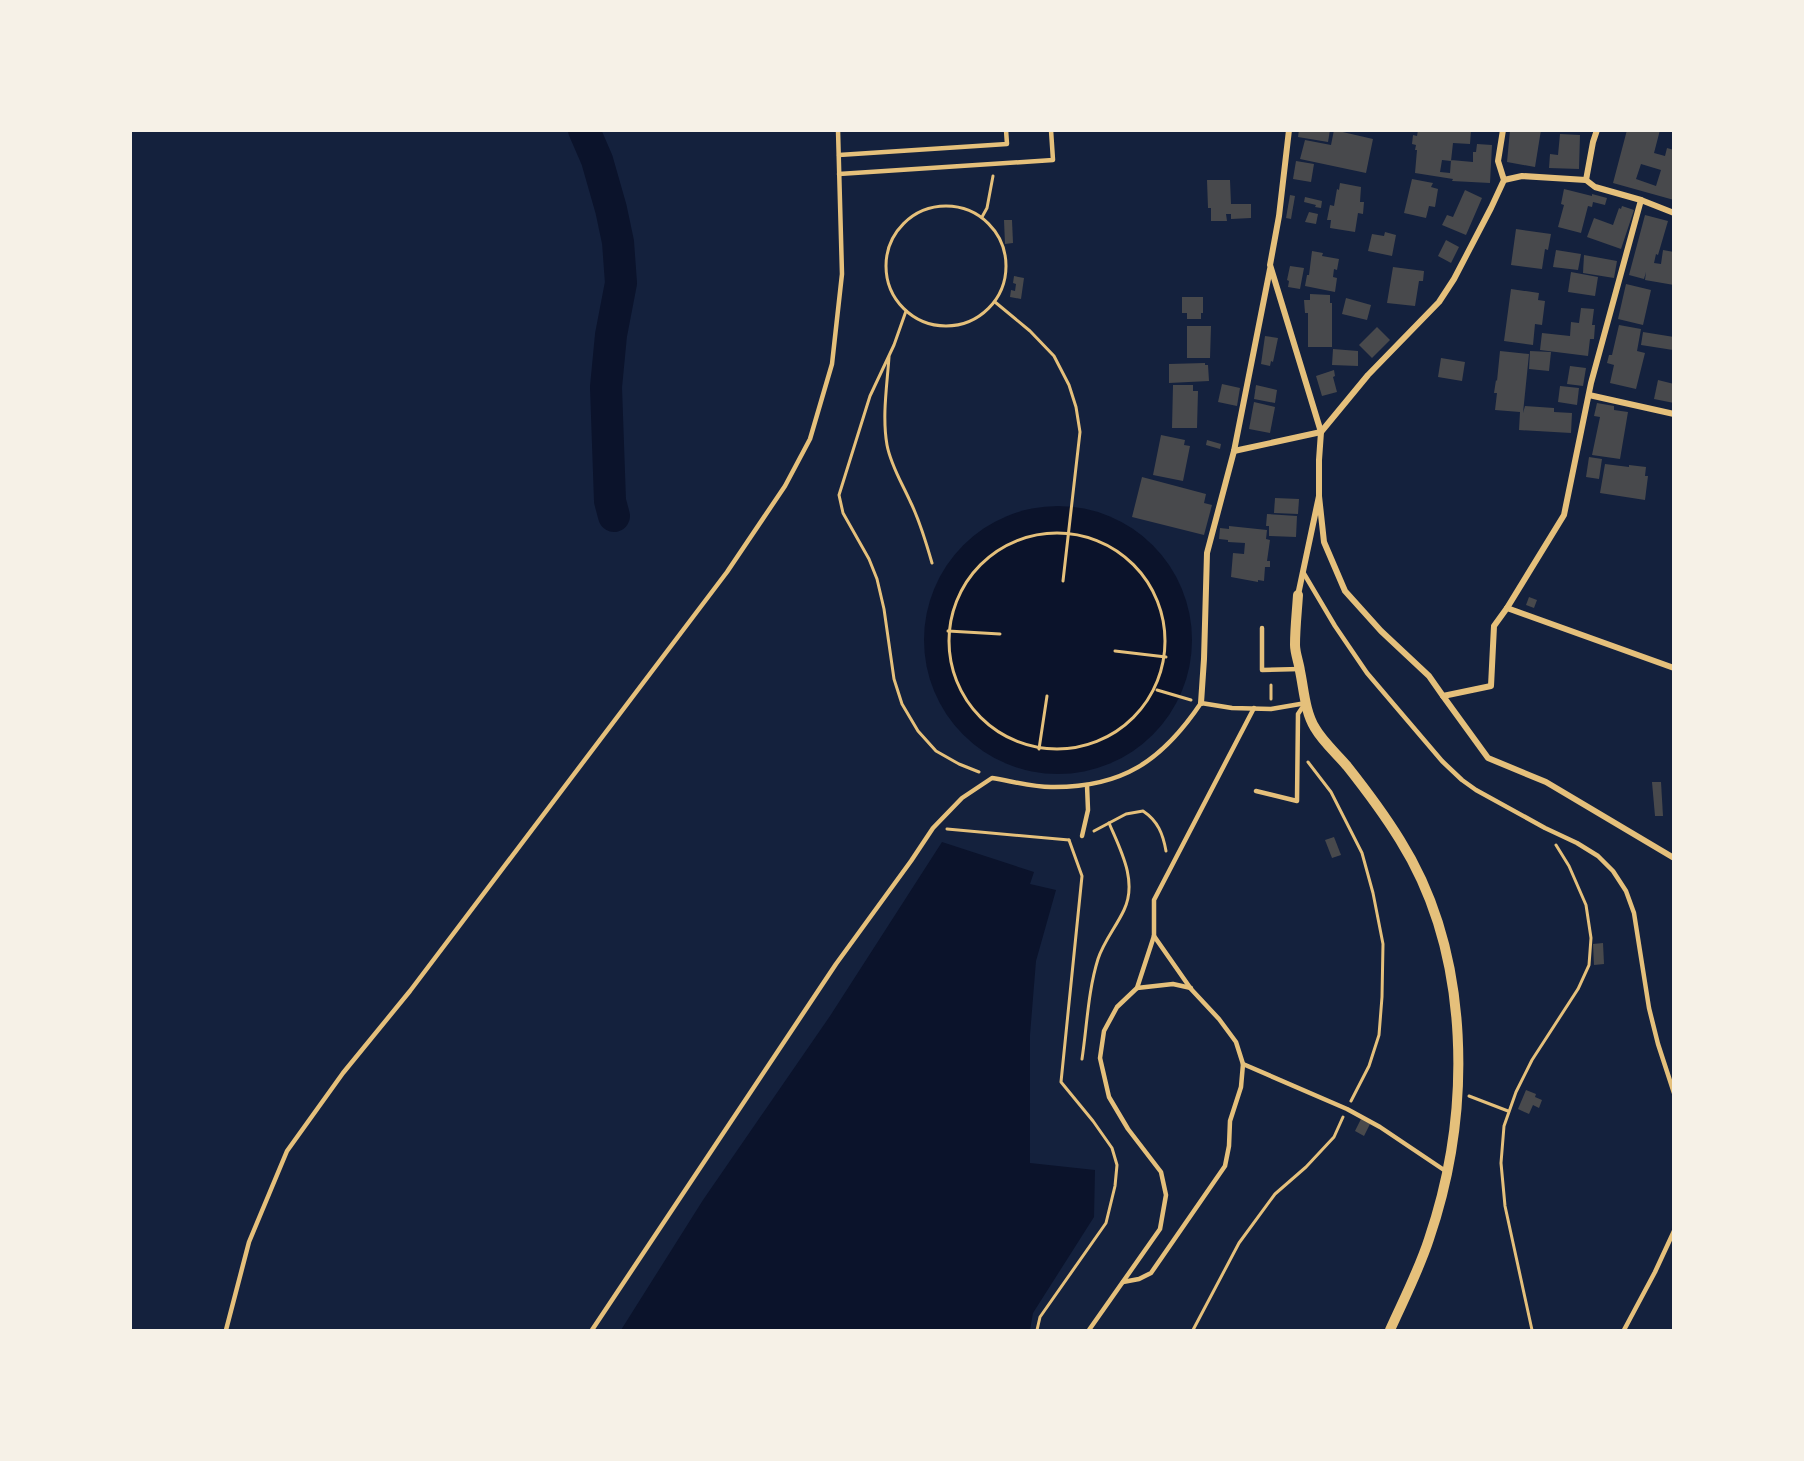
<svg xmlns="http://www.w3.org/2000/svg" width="1804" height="1461" viewBox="0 0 1804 1461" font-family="Figtree,sans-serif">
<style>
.water{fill:#0b132b}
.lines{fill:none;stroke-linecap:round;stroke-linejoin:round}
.river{stroke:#0b132b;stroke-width:32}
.building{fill:#48494c;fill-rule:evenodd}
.path{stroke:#e5c07b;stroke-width:3}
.service{stroke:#e5c07b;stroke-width:4.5}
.minor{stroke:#e5c07b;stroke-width:6}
.tertiary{stroke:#e5c07b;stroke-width:10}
</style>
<rect width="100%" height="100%" fill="#14213d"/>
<g class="water">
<circle cx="1058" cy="640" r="134"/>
<path d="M942 842 1034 872 1030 884 1056 890 1036 961 1030 1035V1163L1095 1170 1094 1217 1033 1313 1030 1330H621L703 1200 830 1016Z"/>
</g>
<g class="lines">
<path class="river" d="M584 130 597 160 611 209 618 242 621 283 611 335 606 387 610 501 614 516"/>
</g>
<g class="building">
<path d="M1299 130H1330L1328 142 1298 137Z"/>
<path d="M1334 130 1373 139 1366 173 1300 159 1305 140 1331 145Z"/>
<path d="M1418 130H1471L1470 144 1453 143 1451 161 1442 160 1440 172 1450 173 1451 160 1473 162V152H1476L1477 144 1492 145 1490 183 1452 181 1453 179 1415 173 1417 150H1415L1416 145 1412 144 1413 135 1417 136Z"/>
<path d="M1510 130H1541L1535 167 1507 162Z"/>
<path d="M1627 130H1660L1654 153 1665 156 1667 148 1674 150V200L1613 183ZM1641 164 1661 170 1656 186 1636 179Z"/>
<path d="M1560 134 1580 135 1579 169 1549 168 1550 154 1558 155Z"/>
<path d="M1296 161 1314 164 1311 182 1293 179Z"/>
<path d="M1412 179 1433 183 1431 187 1438 189 1435 207 1429 206 1426 218 1404 213Z"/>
<path d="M1207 180H1230L1231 204H1251V218L1231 219V214H1226L1227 221H1211V208H1208Z"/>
<path d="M1340 183 1361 187 1360 202H1364L1363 214 1358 213 1355 232 1330 228 1331 220H1327L1330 205 1334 206 1337 189 1339 190Z"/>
<path d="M1564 189 1592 196V194L1607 198 1605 205 1593 202 1592 207 1588 206 1581 233 1558 227 1564 205 1561 204Z"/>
<path d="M1465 190 1482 198 1466 235 1442 225 1447 215 1453 217Z"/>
<path d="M1290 195 1295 196 1291 219 1286 218Z"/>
<path d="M1305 197 1322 201 1321 208 1315 207 1316 205 1304 202Z"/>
<path d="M1622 206 1634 210 1621 249 1587 237 1594 218 1613 225 1619 208 1621 209Z"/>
<path d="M1309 212 1318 214 1316 224 1305 222Z"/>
<path d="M1645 215 1668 221 1658 255 1656 254 1654 263 1661 264 1663 250 1674 252V285L1645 280 1646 272 1644 279 1629 275Z"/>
<path d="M1004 220H1012L1013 243 1005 244Z"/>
<path d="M1516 229 1551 234 1548 250 1545 249 1542 269 1511 265Z"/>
<path d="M1385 232 1396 235 1392 256 1368 251 1372 234 1384 236Z"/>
<path d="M1446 240 1459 247 1451 263 1438 256Z"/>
<path d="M1556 250 1581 254 1578 270 1553 267Z"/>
<path d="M1312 251 1323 253 1322 256 1339 259 1337 270 1334 269 1333 277 1337 278 1335 292 1305 286 1307 275H1309Z"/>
<path d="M1584 255 1617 261 1614 278 1583 273Z"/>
<path d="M1290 266 1304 268 1300 289 1288 287 1289 281 1287 280Z"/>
<path d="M1393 267 1424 271 1423 281H1419L1415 306 1387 303Z"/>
<path d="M1571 272 1598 277 1595 296 1568 292Z"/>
<path d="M1014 276 1024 278 1021 299 1010 297 1011 290 1015 291 1016 284 1013 283Z"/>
<path d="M1626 284 1651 290 1643 325 1618 319Z"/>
<path d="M1511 289 1539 293 1538 300 1545 301 1542 325 1535 324 1533 345 1504 341Z"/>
<path d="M1310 294 1330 295V303H1332V347H1308V313H1305L1304 300H1310Z"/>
<path d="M1182 297H1203V313H1201V319H1187V313H1182Z"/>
<path d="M1346 298 1371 305 1367 320 1342 314Z"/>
<path d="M1581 308 1594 309 1592 325H1595L1594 339H1590L1588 356 1540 350 1542 333 1570 336 1571 322 1579 323Z"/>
<path d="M1619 325 1641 329 1637 351 1645 353 1636 389 1610 383 1614 365 1607 363 1609 355H1612Z"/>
<path d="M1187 326H1211L1210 358H1187Z"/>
<path d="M1377 327 1390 340 1372 358 1359 345Z"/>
<path d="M1643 332 1674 337 1673 350 1641 345Z"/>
<path d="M1265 336 1278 338 1273 362 1271 361 1270 366 1261 364Z"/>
<path d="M1333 349 1358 351V366L1332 365Z"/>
<path d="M1500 351 1529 354 1523 413 1525 406 1554 408V412L1572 413 1571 433 1519 430 1520 412 1495 410 1497 393H1494L1496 380 1497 381Z"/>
<path d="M1530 351 1551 352 1549 371 1529 369Z"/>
<path d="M1441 358 1465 362 1462 381 1438 377Z"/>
<path d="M1205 363V365H1208L1209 381 1169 383V364Z"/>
<path d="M1570 366 1586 368 1583 386 1567 384Z"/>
<path d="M1334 370 1335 376 1333 377 1337 392 1322 396 1316 376Z"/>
<path d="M1658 380 1674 384V403L1654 399Z"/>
<path d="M1222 384 1240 388 1237 406 1218 402Z"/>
<path d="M1173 385H1193V391H1198L1197 428H1172Z"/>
<path d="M1256 385 1277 390 1275 403 1254 399Z"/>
<path d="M1560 386 1579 388 1577 405 1558 402Z"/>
<path d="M1254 402 1275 407 1270 433 1249 429Z"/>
<path d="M1597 403 1614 406V410L1628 412 1620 459 1592 455 1600 417 1594 416Z"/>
<path d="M1161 435 1185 440 1184 445 1190 446 1183 481 1153 475Z"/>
<path d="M1207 440 1221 444 1220 449 1206 445Z"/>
<path d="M1589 457 1602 459 1599 479 1586 477Z"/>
<path d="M1605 464 1629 467V465L1646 467 1645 476H1648L1645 500 1600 493Z"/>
<path d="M1142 477 1206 494 1204 503 1212 505 1204 535 1132 517Z"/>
<path d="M1275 498 1299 499 1298 514 1274 513Z"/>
<path d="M1267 514 1297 516 1296 537 1269 536V526H1266Z"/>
<path d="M1229 526 1267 530 1266 539 1270 540 1267 561H1270V567H1265L1264 581 1258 580V582L1231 577 1233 553 1244 554 1245 543 1228 542V540L1219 539 1220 528 1229 529Z"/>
<path d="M1529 597 1537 600 1534 608 1526 605Z"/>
<path d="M1652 782H1661L1663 816H1655Z"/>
<path d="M1334 837 1341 855 1332 858 1325 840Z"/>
<path d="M1603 943 1604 964 1594 965 1593 944Z"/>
<path d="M1526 1090 1536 1094 1535 1097 1542 1100 1539 1108 1533 1105 1529 1114 1518 1109Z"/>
<path d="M1361 1119 1370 1124 1364 1136 1355 1131Z"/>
</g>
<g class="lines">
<g class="path">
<circle cx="946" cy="266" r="60"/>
<path d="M982 217 987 208 993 176"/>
<path d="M995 302 1030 331 1054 356 1069 385 1076 407 1080 432 1063 581"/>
<path d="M906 311 894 345 870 396 839 495 843 513 869 559 877 579 884 609 894 679 902 704 918 731 936 751 959 764 979 772"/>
<path d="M889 357C887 386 882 416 887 445 891 466 902 483 910 501 920 521 926 542 932 563"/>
<circle cx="1057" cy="641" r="108"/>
<path d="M948 631 1000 634"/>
<path d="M1115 651 1166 657"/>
<path d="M1157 690 1191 700"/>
<path d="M1271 699V685"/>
<path d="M1039 749 1047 696"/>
<path d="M1308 762 1331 792 1362 853 1373 893 1383 944 1382 997 1379 1035 1369 1066 1351 1101"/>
<path d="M947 829 1069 840"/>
<path d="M1094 831 1126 814 1143 811C1158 821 1163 834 1166 851"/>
<path d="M1082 1059C1087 1026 1088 991 1098 959 1104 941 1116 927 1124 910 1138 881 1120 849 1109 823"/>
<path d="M1469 1096 1508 1111"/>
<path d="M1037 1330 1040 1317 1106 1223 1115 1186 1117 1165 1112 1148 1093 1121 1061 1082 1082 876 1069 840"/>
<path d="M1193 1330 1239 1243 1275 1194 1306 1167 1334 1137 1343 1117"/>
<path d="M1532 1330 1505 1206 1501 1163 1504 1126 1516 1092 1532 1060 1578 989 1589 965 1591 938 1586 905 1569 866 1556 845"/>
</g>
<g class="service">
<path d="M839 155 1007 144 1006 130"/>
<path d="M839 174 1053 160 1051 130"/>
<path d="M1303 572 1335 626 1367 673 1442 761 1462 780 1476 790 1545 828 1577 843 1598 856 1613 871 1626 891 1634 913 1649 1008 1658 1044 1674 1093"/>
<path d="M1262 628V670L1300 669"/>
<path d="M1256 791 1297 801 1298 714 1304 705"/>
<path d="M1082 836 1088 810 1087 785"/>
<path d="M1137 988 1173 984 1191 988"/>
<path d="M1243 1064 1347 1109 1380 1127 1447 1172"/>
<path d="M1123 1282 1139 1279 1151 1273 1225 1166 1229 1146 1230 1121 1241 1087 1243 1064 1236 1042 1219 1019 1191 989 1154 936"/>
<path d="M226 1330 249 1242 287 1151 343 1073 410 991 727 572 785 486 810 439 832 364 842 274 838 130"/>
<path d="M592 1330 836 964 911 861 933 828 962 798 992 778C1011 781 1032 787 1051 787 1122 788 1162 761 1201 703L1232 708 1271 709 1306 703"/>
<path d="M1089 1330 1160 1229 1166 1195 1161 1172 1128 1129 1109 1097 1100 1058 1104 1031 1117 1007 1137 988 1154 936V900L1254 708"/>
<path d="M1624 1330 1655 1272 1674 1231"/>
</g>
<g class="minor">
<path d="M1289 130 1279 216 1270 265 1321 432 1319 460V496L1298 595"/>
<path d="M1504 180 1522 176 1586 180 1595 187 1641 200 1674 213"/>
<path d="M1586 180 1593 142 1597 130"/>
<path d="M1589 395 1674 414"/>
<path d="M1234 451 1321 432 1368 375 1439 302 1454 279 1491 208 1504 180 1498 161 1503 130"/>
<path d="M1319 496 1324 542 1345 591 1381 631 1429 676 1443 696 1491 686 1494 626 1507 608 1564 515 1591 383 1641 200"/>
<path d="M1507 608 1674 668"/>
<path d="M1443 696 1488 758 1546 782 1674 858"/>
<path d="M1201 703 1204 659 1207 553 1234 451 1270 269"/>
</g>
<path class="tertiary" d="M1298 595C1297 611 1295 628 1295 645 1295 653 1299 663 1300 671 1304 690 1305 712 1315 728 1323 742 1337 754 1347 766 1366 790 1384 814 1400 840 1472 955 1472 1113 1429 1239 1419 1270 1403 1301 1390 1330"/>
</g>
<rect width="1804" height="1461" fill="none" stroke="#f6f1e7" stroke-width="264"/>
</svg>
